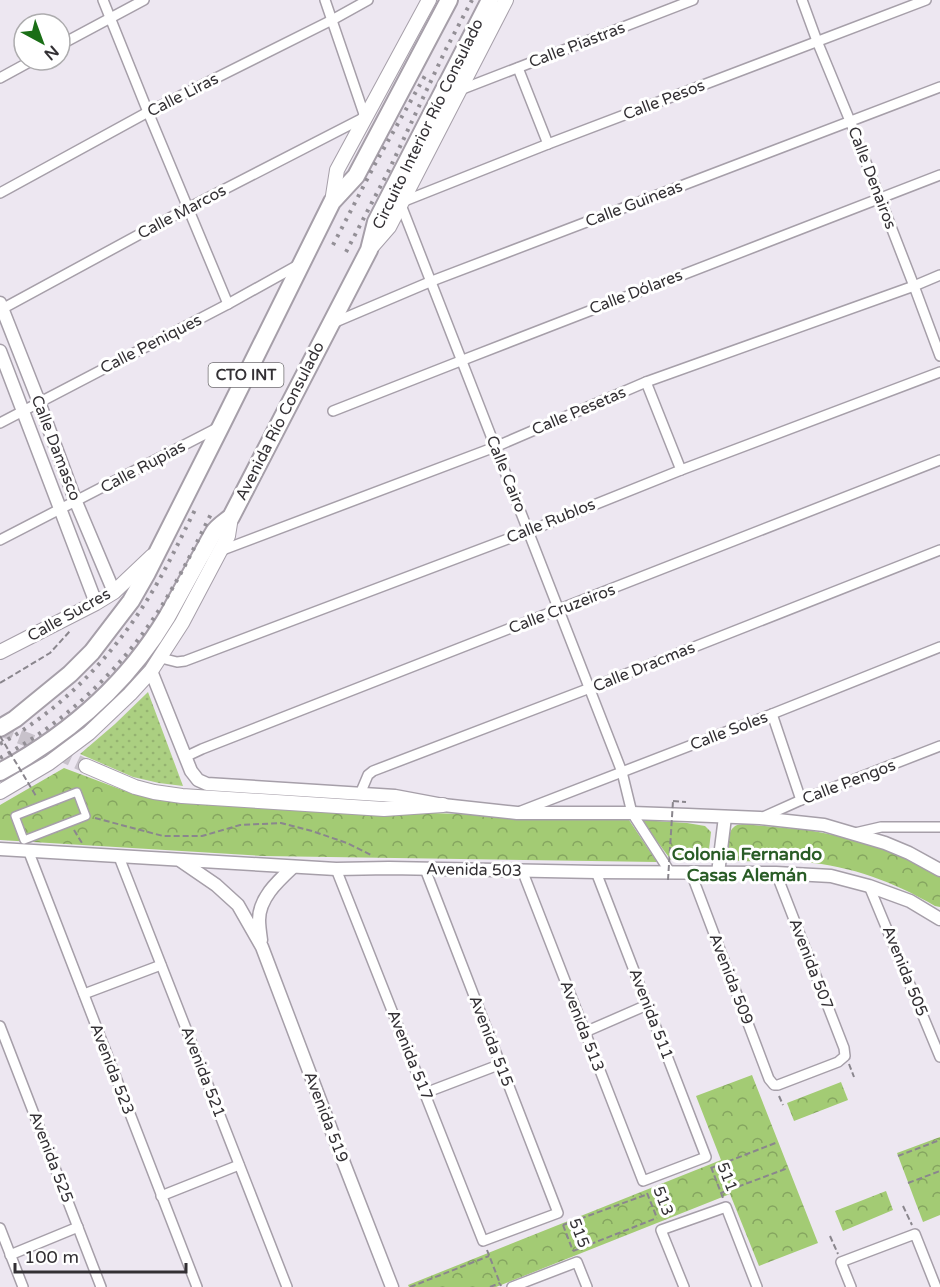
<svg xmlns="http://www.w3.org/2000/svg" width="940" height="1287" viewBox="0 0 940 1287" font-family="'Varela Round',sans-serif">
<style>
.forest{fill:url(#forest-crowns)}
.park{fill:url(#park-dots)}
.lines{fill:none;stroke-linecap:round;stroke-linejoin:round}
.secondary-tunnel{stroke:#c8c2cb;stroke-width:14;stroke-dasharray:14 7;stroke-linecap:butt}
.pedestrian-casing{stroke:#a69fa9;stroke-width:10}
.minor-casing{stroke:#a69fa9;stroke-width:12}
.tertiary-casing{stroke:#a69fa9;stroke-width:15}
.secondary-casing{stroke:#a69fa9;stroke-width:16}
.motorway-casing{stroke:#a69fa9;stroke-width:20}
.path{stroke:#8a868d;stroke-width:2;stroke-dasharray:6 3;stroke-linecap:butt}
.pedestrian{stroke:#fff;stroke-width:7}
.minor{stroke:#fff;stroke-width:9}
.tertiary{stroke:#fff;stroke-width:12}
.secondary{stroke:#fff;stroke-width:14}
.motorway{stroke:#fff;stroke-width:16}
.rail{stroke:#938f96;stroke-width:4;stroke-dasharray:3 6;stroke-linecap:butt}
.path-bridge{stroke:#8a868d;stroke-width:2;stroke-dasharray:6 3;stroke-linecap:butt}
.labels{text-anchor:middle;dominant-baseline:central;stroke-width:6;stroke-linejoin:round;paint-order:stroke}
.shield{fill:#fff;stroke:#706e71;stroke-width:1.5}
.shield-label{font-size:15px;font-weight:bold;fill:#333034}
.street-label{font-size:16px;fill:#333034;stroke:#fff}
.neighbourhood-label{font-size:18px;font-weight:bold;fill:#295c26;stroke:#fff}
</style>
<defs>
<pattern id="forest-crowns" width="20" height="18" patternUnits="userSpaceOnUse" patternTransform="scale(1.5)"><rect width="20" height="18" fill="#a3cb74"/><path d="M2 6a3 3 0 1 1 6 0M12 15a3 3 0 1 1 6 0" fill="none" stroke="#85a560"/></pattern>
<pattern id="park-dots" width="8" height="8" patternUnits="userSpaceOnUse" patternTransform="scale(1.5)"><rect width="8" height="8" fill="#abcf81"/><path d="M2 2h.1M6 6h.1" fill="none" stroke="#94b270" stroke-width="1.8" stroke-linecap="round"/></pattern>
</defs>
<rect width="100%" height="100%" fill="#ede7f1"/>
<g class="forest">
<path d="M64 768 133 794 178 802 288 808 629 820 657 862 263 856 0 840V805Z"/>
<path d="M641 820 687 823 705 826 711 832 708 858 705 861 671 860Z"/>
<path d="M743 824 808 830 849 838 882 847 934 873 940 877V907L935 906C894 882 851 866 804 862 783 860 761 862 739 861 735 859 733 860 731 856 727 849 727 832 734 827 737 824 739 825 743 824Z"/>
<path d="M752 1075 818 1243 759 1266 730 1194 496 1287H409L408 1285 721 1160 696 1096Z"/>
<path d="M841 1082 848 1100 794 1121 787 1103Z"/>
<path d="M940 1137V1215L923 1222 897 1153Z"/>
<path d="M886 1191 893 1210 843 1231 835 1211Z"/>
</g>
<path class="park" d="M148 692 183 786 159 783 133 777 80 754 115 724Z"/>
<g class="lines">
<path class="secondary-tunnel" d="M0 729 41 745 86 766"/>
<g class="pedestrian-casing">
<path id="pedestrian" d="M77 792 86 816 24 840 15 816Z"/>
</g>
<g class="minor-casing">
<g id="minor">
<path d="M103 0 148 112 228 304"/>
<path d="M802 0 817 41 850 121 914 286 940 356"/>
<path d="M60 45 144 0"/>
<path d="M518 68 548 144"/>
<path d="M0 78 33 60"/>
<path d="M460 90 693 0"/>
<path d="M0 193 148 112 332 20 368 0"/>
<path d="M402 202 548 144 926 0"/>
<path d="M401 205 622 772 632 813 670 872"/>
<path d="M0 310 188 208 365 117 325 0"/>
<path d="M333 323 432 281 940 87"/>
<path d="M646 382 681 470"/>
<path d="M333 411 463 360 940 175"/>
<path d="M0 423 228 304 300 264"/>
<path d="M0 540 219 427"/>
<path d="M220 551 495 447 646 382 914 286 940 275"/>
<path d="M161 658 177 662 185 661 529 531 681 470 940 372"/>
<path d="M772 714 801 800"/>
<path d="M185 757 202 749 940 460"/>
<path d="M360 794 368 775 373 771 590 688 940 550"/>
<path d="M521 811 772 714 940 647"/>
<path d="M761 818 801 800 940 746"/>
<path d="M855 833 881 827H940"/>
<path d="M28 850 197 1287"/>
<path d="M119 857 287 1287"/>
<path d="M336 869 483 1241 558 1213 425 869"/>
<path d="M522 870 643 1181 706 1157 596 872"/>
<path d="M691 873 769 1079 774 1085H778L838 1062 845 1056 844 1048 776 873"/>
<path d="M869 886 940 1057"/>
<path d="M84 994 161 965"/>
<path d="M0 1026 101 1287"/>
<path d="M585 1032 647 1005"/>
<path d="M425 1093 501 1064"/>
<path d="M161 1196 239 1165"/>
<path d="M0 1228 23 1287"/>
<path d="M10 1255 78 1227"/>
<path d="M512 1287 577 1262 587 1287"/>
<path d="M684 1287 661 1230 726 1207 757 1287"/>
<path d="M851 1287 841 1262 915 1234 936 1287"/>
</g>
</g>
<g class="tertiary-casing">
<g id="tertiary">
<path d="M0 303 39 402 76 502 114 592"/>
<path d="M0 351 96 603"/>
<path d="M151 671 191 771 198 780 207 784 395 796 443 805 517 813H632L688 815 760 818 824 825 885 843 909 853 940 870"/>
<path d="M0 849 336 869 389 868 596 872 776 873 831 876 869 886 910 901 940 919"/>
<path d="M181 861 216 885 238 905 262 947 340 1153 392 1287"/>
<path d="M718 873 725 817"/>
<path d="M261 940C260 933 259 926 259 920 259 898 278 881 293 867"/>
</g>
</g>
<g class="secondary-casing">
<g id="secondary">
<path d="M332 202 337 170 429 0"/>
<path d="M369 250 389 227 506 0"/>
<path d="M0 652 96 603 114 592 152 556"/>
<path d="M86 766 135 787 154 792 182 796 384 809 443 805"/>
<path d="M0 792 49 763 89 733 130 694 151 671 182 623 228 536 231 517"/>
</g>
</g>
<g class="motorway-casing">
<g id="motorway">
<path d="M0 728 15 719 70 674 92 652 131 601 147 573 221 426 332 202 356 176 449 0"/>
<path d="M0 772C68 735 127 684 167 617 178 597 189 577 200 557 205 549 209 540 214 532 218 526 225 522 231 517L369 250 376 222 490 0"/>
</g>
</g>
<g class="path">
<path d="M0 683 50 653 70 631"/>
<path d="M673 801 686 802"/>
<path d="M95 818 163 836H202L240 825 281 823 312 831 347 843 373 856"/>
<path d="M74 830 82 843"/>
<path d="M849 1064 854 1077"/>
<path d="M779 1096 783 1105"/>
<path d="M898 1156 940 1140"/>
<path d="M711 1167 723 1198"/>
<path d="M711 1168 778 1142"/>
<path d="M908 1183 940 1171"/>
<path d="M647 1193 657 1218"/>
<path d="M721 1193 788 1168"/>
<path d="M903 1206 912 1225"/>
<path d="M563 1225 648 1194"/>
<path d="M563 1225 573 1251"/>
<path d="M830 1236 838 1254"/>
<path d="M487 1250 501 1286"/>
<path d="M573 1251 657 1218"/>
<path d="M410 1287 489 1256"/>
<path d="M490 1287 500 1283"/>
</g>
<use href="#pedestrian" class="pedestrian"/>
<use href="#minor" class="minor"/>
<use href="#tertiary" class="tertiary"/>
<use href="#secondary" class="secondary"/>
<use href="#motorway" class="motorway"/>
<g class="rail">
<path d="M333 245 375 164 426 74"/>
<path d="M346 252 389 170 446 49 472 0"/>
<path d="M0 744C63 709 115 654 152 592 169 564 182 535 197 506"/>
<path d="M0 758C72 719 133 658 173 587 187 563 199 538 211 514"/>
</g>
<g class="path-bridge">
<path d="M0 736 36 796"/>
<path d="M668 880 673 801"/>
</g>
</g>
<g class="labels">
<rect class="shield" x="208.5" y="363" width="75" height="24" rx="4.5"/>
<g class="shield-label">
<text x="246" y="375">CTO INT</text>
</g>
<g class="street-label">
<text transform="translate(577 45) rotate(-21)">Calle Piastras</text>
<text transform="translate(183 95) rotate(-27)">Calle Liras</text>
<text transform="translate(664 100) rotate(-21)">Calle Pesos</text>
<text transform="translate(428 124) rotate(-64)">Circuito Interior Río Consulado</text>
<text transform="translate(872 178) rotate(69)">Calle Denairos</text>
<text transform="translate(634 204) rotate(-21)">Calle Guineas</text>
<text transform="translate(182 212) rotate(-28)">Calle Marcos</text>
<text transform="translate(636 292) rotate(-21)">Calle Dólares</text>
<text transform="translate(151 344) rotate(-27)">Calle Peniques</text>
<text transform="translate(579 411) rotate(-23)">Calle Pesetas</text>
<text transform="translate(280 421) rotate(-63)">Avenida Río Consulado</text>
<text transform="translate(56 448) rotate(69)">Calle Damasco</text>
<text transform="translate(143 467) rotate(-28)">Calle Rupias</text>
<text transform="translate(506 474) rotate(68)">Calle Cairo</text>
<text transform="translate(551 521) rotate(-22)">Calle Rublos</text>
<text transform="translate(562 609) rotate(-21)">Calle Cruzeiros</text>
<text transform="translate(69 615) rotate(-29)">Calle Sucres</text>
<text transform="translate(644 667) rotate(-22)">Calle Dracmas</text>
<text transform="translate(729 731) rotate(-21)">Calle Soles</text>
<text transform="translate(849 782) rotate(-21)">Calle Pengos</text>
<text transform="translate(474 870) rotate(1)">Avenida 503</text>
<text transform="translate(811 964) rotate(69)">Avenida 507</text>
<text transform="translate(905 971) rotate(68)">Avenida 505</text>
<text transform="translate(731 979) rotate(69)">Avenida 509</text>
<text transform="translate(651 1014) rotate(69)">Avenida 511</text>
<text transform="translate(582 1026) rotate(69)">Avenida 513</text>
<text transform="translate(491 1041) rotate(69)">Avenida 515</text>
<text transform="translate(410 1055) rotate(68)">Avenida 517</text>
<text transform="translate(112 1069) rotate(69)">Avenida 523</text>
<text transform="translate(203 1072) rotate(69)">Avenida 521</text>
<text transform="translate(326 1117) rotate(69)">Avenida 519</text>
<text transform="translate(51 1157) rotate(69)">Avenida 525</text>
<text transform="translate(727 1177) rotate(69)">511</text>
<text transform="translate(663 1201) rotate(69)">513</text>
<text transform="translate(579 1233) rotate(69)">515</text>
</g>
<g class="neighbourhood-label">
<text x="747" y="854">Colonia Fernando<tspan x="747" dy="21">Casas Alemán</tspan></text>
</g>
</g>
<g transform="translate(42 42) rotate(139)"><circle r="28" fill="#ffffff" stroke="#adacae" stroke-width="1.5"/>
<path d="M0-4.5L10 22L0 15L-10 22Z" fill="#1a6e16"/>
<text y="-9" font-size="16" font-weight="bold" text-anchor="middle" fill="#333034">N</text>
</g>
<path d="M15 1263v9h171v-9" fill="none" stroke="#333034" stroke-width="3"/>
<text x="24" y="1263" font-size="18" fill="#333034" stroke="#ffffff" stroke-width="4.5" paint-order="stroke">100 m</text>
</svg>
